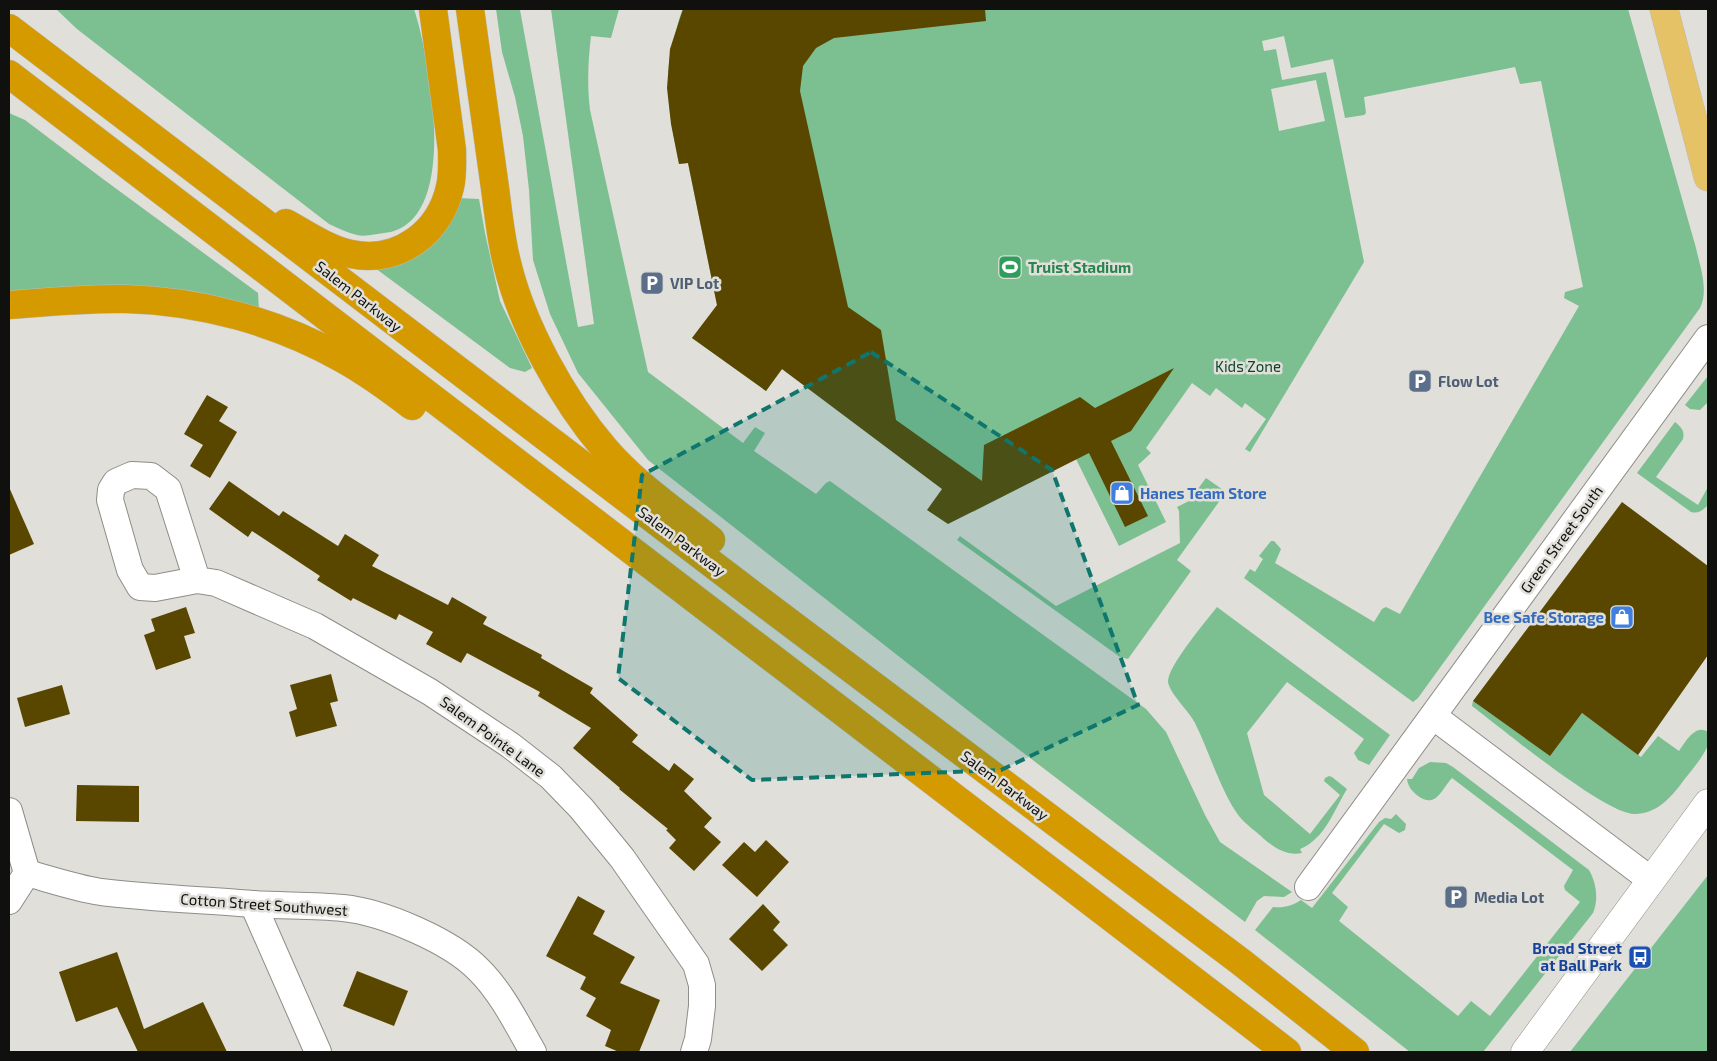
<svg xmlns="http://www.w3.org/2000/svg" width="1717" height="1061" viewBox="0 0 1717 1061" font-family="'Exo 2',sans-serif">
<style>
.green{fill:#7cbf91;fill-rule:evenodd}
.building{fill:#594700}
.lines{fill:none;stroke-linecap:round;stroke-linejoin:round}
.minor-casing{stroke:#8f8d88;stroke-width:28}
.tertiary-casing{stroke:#8f8d88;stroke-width:29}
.primary-casing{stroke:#bcbcbc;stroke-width:29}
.motorway-casing{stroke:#bcbcbc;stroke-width:29}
.minor{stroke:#fff;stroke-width:26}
.tertiary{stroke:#fff;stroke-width:28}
.primary{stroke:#e6c267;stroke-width:28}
.motorway{stroke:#d69a01;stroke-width:28}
.marked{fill:#0f766e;fill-opacity:0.2;stroke:#0f766e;stroke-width:4;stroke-dasharray:10 6;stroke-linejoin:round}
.labels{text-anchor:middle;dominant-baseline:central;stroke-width:5;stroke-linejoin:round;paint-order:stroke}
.leisure-label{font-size:15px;font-weight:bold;fill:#27864d;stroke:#e0dfd9;text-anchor:start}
.service-label{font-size:15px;font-weight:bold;fill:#4e5e75;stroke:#e0dfd9;text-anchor:start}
.street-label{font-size:15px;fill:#10100e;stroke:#e0dfd9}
.park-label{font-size:15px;fill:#0a4524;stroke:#e0dfd9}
.shop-label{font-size:15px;font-weight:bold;fill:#366cbe;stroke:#e0dfd9;text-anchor:start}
.transit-label{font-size:15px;font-weight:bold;fill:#164399;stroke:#e0dfd9;text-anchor:end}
</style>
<rect width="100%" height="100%" fill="#e0dfd9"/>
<g class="green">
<path d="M56 9H414C430 58 462 225 384 233 376 234 365 237 357 235 348 233 338 228 329 224L77 29Z"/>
<path d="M496 9H525L520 10 578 327 594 324 551 9H619L611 38 591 36C588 61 587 85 590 110L648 372 743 443 755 427 765 433 754 451 816 494 826 483 830 481 1146 709 1166 732 1205 815 1220 842 1292 892 1284 897 1264 896 1257 901 1245 922 975 716 648 460 578 373 550 314 533 260 529 190 523 136 515 97 502 52Z"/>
<path d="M683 9H1628L1696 248C1700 267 1709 290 1700 308L1418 698 1413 702 1244 578 1250 569 1255 572 1263 559 1259 556 1271 541H1274L1281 549 1275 563 1374 622 1382 609 1386 607 1400 614 1579 306 1564 298 1565 292 1583 287 1541 81 1520 84 1515 67 1364 97 1366 113 1364 115 1345 118 1333 59 1291 68 1284 36 1262 41 1264 51 1276 49 1282 80 1326 72 1364 262 1250 452 1245 449 1266 419 1245 403 1242 408 1216 388 1210 396 1192 383 1146 448 1151 453 1138 465 1166 522 1119 546 1076 459 973 512 782 369 766 391 692 338 709 316 721 324 688 163 679 164C670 118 661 77 676 31 678 23 680 15 683 9ZM1316 80 1325 121 1279 131 1271 89Z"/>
<path d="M9 113 25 120 103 179 258 293 259 311 9 297Z"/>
<path d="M458 198 479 199 485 233 500 301 532 368 525 372 510 368 371 265Z"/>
<path d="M1708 376V402L1700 410 1690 409 1685 405Z"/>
<path d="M1675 422C1681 427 1685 431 1683 439L1656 477 1698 505 1708 487V505C1703 510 1699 514 1691 512L1637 473Z"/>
<path d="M1206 478 1226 492 1177 560 1191 571 1128 659 1120 657 957 540 960 536 1056 606 1180 543 1179 511 1177 507 1189 501Z"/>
<path d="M1217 607 1390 735 1369 765 1358 760 1354 753 1364 739 1287 682 1247 733 1264 795 1310 834 1340 795 1324 781 1325 778 1329 776 1332 777 1347 789C1334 810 1325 839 1300 849L1302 853C1287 856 1275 848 1264 839 1256 831 1246 825 1239 816 1221 792 1209 751 1195 723 1189 711 1170 694 1168 682 1167 667 1207 620 1217 607Z"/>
<path d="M1473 701 1550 755 1582 713 1641 757 1658 736 1679 751C1685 742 1696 723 1708 732 1708 736 1709 743 1707 747 1702 759 1689 773 1681 784 1670 799 1655 814 1635 814 1606 815 1500 727 1472 706Z"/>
<path d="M1430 762 1446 763 1453 767 1589 870C1596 882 1599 899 1593 913L1483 1052H1410L1255 930 1273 907C1284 908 1292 906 1301 900L1312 908 1379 822 1385 818 1391 819 1396 814 1406 824 1405 830 1399 833 1384 824 1332 893 1348 907 1339 921 1458 1016 1471 1001 1490 1016 1580 902 1565 890 1564 886 1573 870 1452 778C1441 790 1436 809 1418 796 1412 791 1408 787 1407 779H1412L1419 768Z"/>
<path d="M1708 875V1052H1570Z"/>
</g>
<g class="building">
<path d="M683 9H985L986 21 834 38 816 48 803 66 800 91 848 307 881 330 896 420 982 481 984 445 1080 397 1095 408 1174 368 1131 431 1111 441 1148 516 1125 527 1089 453 948 524 927 510 942 489 782 369 766 391 692 338 717 305 688 163 679 164 671 124 667 88 670 49Z"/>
<path d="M207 395 228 407 219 421 237 432 210 478 190 466 203 445 184 434Z"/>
<path d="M229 481 279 516 283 511 338 546 345 534 379 555 372 566 448 605 452 597 487 617 483 624 542 655 541 658 593 688 590 693 638 735 632 742 669 771 674 763 694 779 684 791 712 818 704 827 721 842 694 871 669 848 676 840 666 830 668 829 619 789 620 788 573 748 591 728 538 696 540 692 467 653 461 663 426 644 433 632 399 614 396 620 353 598 351 601 317 580 320 576 252 531 248 537 209 509Z"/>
<path d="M9 487 34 544 9 555Z"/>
<path d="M1622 502 1708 566V655L1638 755 1582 713 1550 756 1473 701Z"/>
<path d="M186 607 195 633 184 636 191 658 156 670 144 635 155 631 151 619Z"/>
<path d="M331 674 338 701 330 703 337 726 296 737 289 712 297 709 290 685Z"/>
<path d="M62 685 70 714 25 727 17 698Z"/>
<path d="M77 785 139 786V822L76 821Z"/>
<path d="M766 840 789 862 757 897 722 865 744 842 755 852Z"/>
<path d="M578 896 605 911 593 934 635 957 620 983 660 1000 639 1052H619L605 1046 611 1030 586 1016 596 998 580 989 586 977 546 956Z"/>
<path d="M763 904 780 922 773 930 788 945 762 971 729 939Z"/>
<path d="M117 952 144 1029 203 1002 227 1052H138L117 1007 76 1022 59 972Z"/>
<path d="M357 971 408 991 394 1026 343 1006Z"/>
</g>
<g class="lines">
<g class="minor-casing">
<g id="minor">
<path d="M197 580 168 489 151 476 132 475 116 482 111 490 110 500 130 570 140 587 155 588 197 580 216 583 315 626 430 692 510 745 551 777 581 808 622 858 696 964 702 985V1006L698 1039 694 1052"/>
<path d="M1433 716 1651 880"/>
<path d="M9 811 27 873 9 901"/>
<path d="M27 873C52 880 76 888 101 892 150 898 203 900 252 904 282 906 313 905 343 908 383 912 451 941 479 970 502 993 517 1024 533 1052"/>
<path d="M1308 887 1708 338"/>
<path d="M253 904 318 1052"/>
</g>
</g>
<g class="tertiary-casing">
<path id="tertiary" d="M1525 1052 1708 803"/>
</g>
<g class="primary-casing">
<path id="primary" d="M1664 9 1708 177"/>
</g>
<g class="motorway-casing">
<g id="motorway">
<path d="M470 9C478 66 486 124 494 181 498 208 500 236 507 263 522 326 563 400 605 449 635 484 675 511 711 540"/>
<path d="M9 28 753 595 1241 962 1355 1052"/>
<path d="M9 74 1287 1052"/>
<path d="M286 223C306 234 329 250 351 254 398 264 440 233 450 187 453 175 452 162 452 150L433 9"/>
<path d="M9 305C48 302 87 298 126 299 201 301 278 322 343 359 368 373 390 389 412 406"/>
</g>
</g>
<use href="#minor" class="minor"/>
<use href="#tertiary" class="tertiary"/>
<use href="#primary" class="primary"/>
<use href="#motorway" class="motorway"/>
</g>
<path class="marked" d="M871 352 1052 470 1138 705 1001 770 752 780 618 678 642 475Z"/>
<defs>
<g id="stadium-square" transform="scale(1.25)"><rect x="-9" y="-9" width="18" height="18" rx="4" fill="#2e9e5b" stroke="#e0dfd9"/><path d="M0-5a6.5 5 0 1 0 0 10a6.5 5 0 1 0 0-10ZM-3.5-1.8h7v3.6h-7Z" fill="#fff"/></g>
<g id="parking-square" transform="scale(1.25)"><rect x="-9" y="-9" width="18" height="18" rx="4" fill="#5c6f8a" stroke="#e0dfd9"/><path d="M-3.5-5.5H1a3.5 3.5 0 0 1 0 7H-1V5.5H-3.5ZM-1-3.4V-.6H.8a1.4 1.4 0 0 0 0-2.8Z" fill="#fff"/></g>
<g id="shop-square" transform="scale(1.25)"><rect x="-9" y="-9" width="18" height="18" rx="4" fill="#3f7fe0" stroke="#e0dfd9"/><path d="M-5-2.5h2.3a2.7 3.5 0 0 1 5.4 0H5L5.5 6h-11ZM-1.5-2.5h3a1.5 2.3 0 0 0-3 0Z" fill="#fff"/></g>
<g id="bus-square" transform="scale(1.25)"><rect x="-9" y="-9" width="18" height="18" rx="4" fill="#1a4fb4" stroke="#e0dfd9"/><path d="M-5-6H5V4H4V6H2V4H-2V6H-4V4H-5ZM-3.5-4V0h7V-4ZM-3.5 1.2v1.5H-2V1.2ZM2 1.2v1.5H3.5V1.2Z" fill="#fff"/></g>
</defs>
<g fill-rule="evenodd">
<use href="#stadium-square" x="1010" y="267"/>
<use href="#parking-square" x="652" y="283"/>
<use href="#parking-square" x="1420" y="381"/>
<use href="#shop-square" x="1122" y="493"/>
<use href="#shop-square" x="1622" y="617"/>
<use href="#parking-square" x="1456" y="897"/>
<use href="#bus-square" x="1640" y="957"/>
</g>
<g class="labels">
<g class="leisure-label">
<text x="1028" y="267">Truist Stadium</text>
</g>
<g class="service-label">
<text x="670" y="283">VIP Lot</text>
<text x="1438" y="381">Flow Lot</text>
<text x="1474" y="897">Media Lot</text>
</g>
<g class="street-label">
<text transform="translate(359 296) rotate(38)">Salem Parkway</text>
<text transform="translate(1561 539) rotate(-54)">Green Street South</text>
<text transform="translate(682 541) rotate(37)">Salem Parkway</text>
<text transform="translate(493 736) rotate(36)">Salem Pointe Lane</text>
<text transform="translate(1005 785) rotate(37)">Salem Parkway</text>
<text transform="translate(264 904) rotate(4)">Cotton Street Southwest</text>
</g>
<g class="park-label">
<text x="1248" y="366">Kids Zone</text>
</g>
<g class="shop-label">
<text x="1140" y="493">Hanes Team Store</text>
<text x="1604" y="617" text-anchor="end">Bee Safe Storage</text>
</g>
<g class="transit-label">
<text x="1622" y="948">Broad Street<tspan x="1622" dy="17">at Ball Park</tspan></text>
</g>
</g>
<rect width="1717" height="1061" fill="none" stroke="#10100e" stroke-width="20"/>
</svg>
